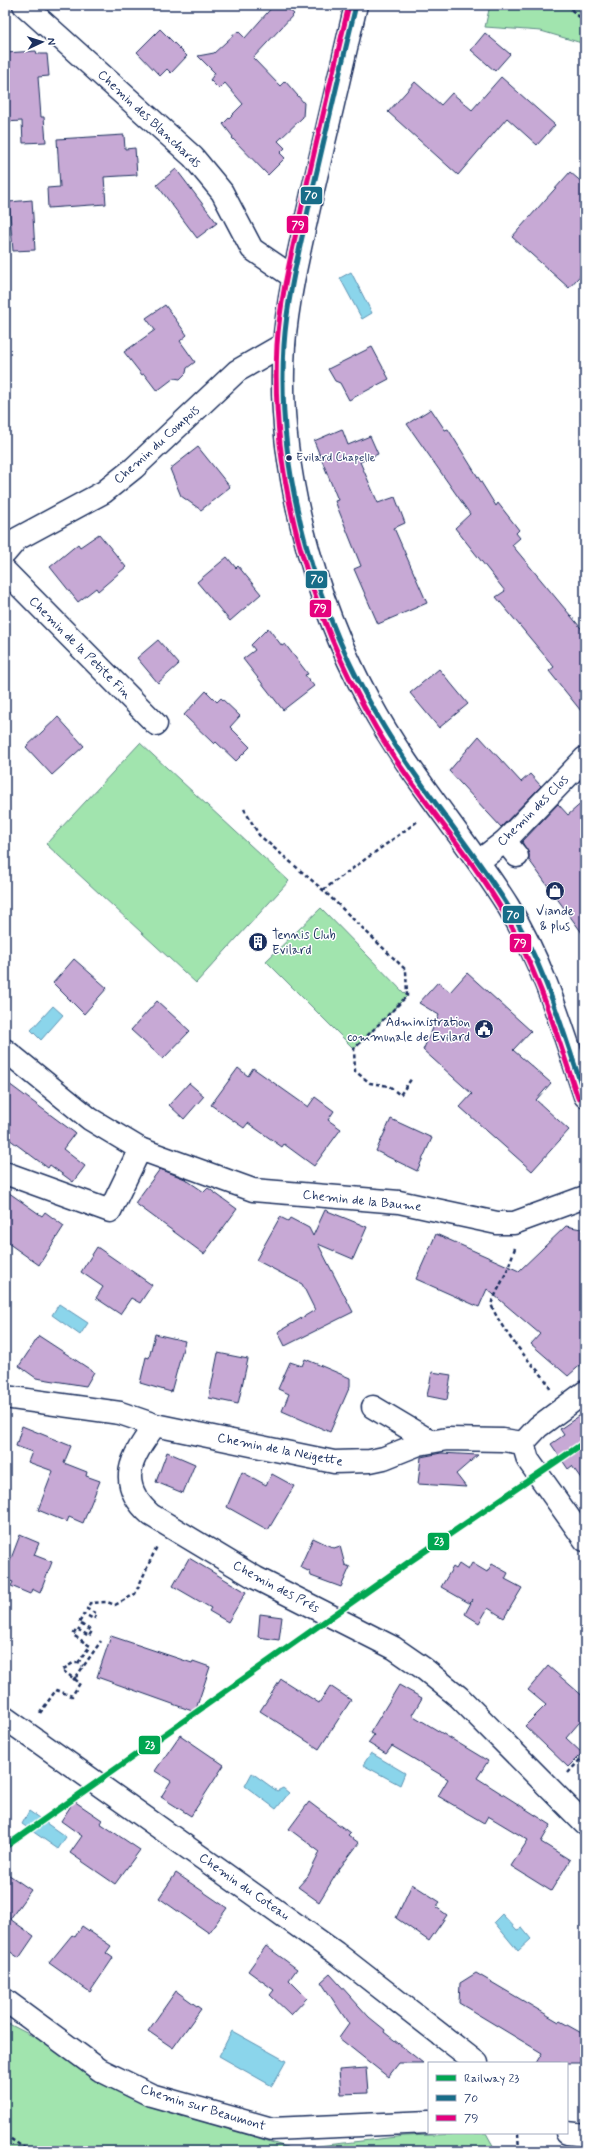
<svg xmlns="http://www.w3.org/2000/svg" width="590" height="2156" viewBox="0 0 590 2156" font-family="Mynerve,sans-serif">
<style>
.green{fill:#a1e4ae;stroke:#5e8a86}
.water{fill:#8bd5eb;stroke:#5e93b3}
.building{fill:#c7a9d5;stroke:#1b2f5e}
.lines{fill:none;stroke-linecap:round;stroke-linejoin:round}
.minor-casing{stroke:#1b2f5e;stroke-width:25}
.path{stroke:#1b2f5e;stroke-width:2.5;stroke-dasharray:4 3;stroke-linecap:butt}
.minor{stroke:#fff;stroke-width:22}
.path-bridge{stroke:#1b2f5e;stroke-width:2.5;stroke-dasharray:4 3;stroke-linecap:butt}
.bus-1-casing{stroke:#fff;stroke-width:8}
.bus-2-casing{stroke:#fff;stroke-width:8}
.bus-1{stroke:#186d88;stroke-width:5}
.bus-2{stroke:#e5007d;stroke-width:5}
.rail-1-casing{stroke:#fff;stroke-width:9}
.rail-1{stroke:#00a651;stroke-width:6}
.bus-dot{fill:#1b2f5e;stroke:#fff;stroke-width:1.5}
.labels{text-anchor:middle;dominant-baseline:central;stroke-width:3;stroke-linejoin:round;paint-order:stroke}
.bus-label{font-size:12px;fill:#1b2f5e;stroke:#fff;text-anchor:start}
.street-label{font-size:13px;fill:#1b2f5e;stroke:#fff}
.poi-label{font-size:13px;fill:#1b2f5e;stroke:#fff}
.line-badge{stroke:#fff;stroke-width:1.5}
.badge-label{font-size:11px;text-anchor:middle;font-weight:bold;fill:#fff}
</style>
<rect width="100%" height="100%" fill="#fff"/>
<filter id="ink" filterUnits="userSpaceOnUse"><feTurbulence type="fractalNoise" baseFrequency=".025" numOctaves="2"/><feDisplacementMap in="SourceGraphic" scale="8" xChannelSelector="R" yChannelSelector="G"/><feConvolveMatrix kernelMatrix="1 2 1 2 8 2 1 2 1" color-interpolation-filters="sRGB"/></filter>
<g filter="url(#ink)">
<g class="green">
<path d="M490 5H585V44L541 31 485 27Z"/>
<path d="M140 743 289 881 196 983 46 844Z"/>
<path d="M321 908 407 996 354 1049 266 961Z"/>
<path d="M5 2022 52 2046 137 2098 292 2149 405 2136 486 2133 496 2151H5Z"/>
</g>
<g class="water">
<path d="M351 272 372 313 362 319 340 278Z"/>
<path d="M53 1006 63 1015 41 1040 31 1030Z"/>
<path d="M59 1304 88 1323 80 1335 52 1315Z"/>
<path d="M371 1753 405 1773 400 1785 363 1765Z"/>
<path d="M252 1773 277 1791 283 1788 289 1793 276 1809 245 1786Z"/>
<path d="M29 1811 66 1837 58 1849 22 1824Z"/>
<path d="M502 1914 517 1930 522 1928 531 1939 518 1951 494 1922Z"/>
<path d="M232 2031 286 2061 272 2086 219 2056Z"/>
</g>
<g class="building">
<path d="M274 5H283L294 14 253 58 280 86 285 81 304 103 303 117 278 141 285 148 280 153 285 158 268 175 232 138 233 137 223 124 243 104 225 83 219 89 210 80 215 73 198 56 214 53 238 31 245 38Z"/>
<path d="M160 29 187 56 171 73 167 69 160 76 137 52Z"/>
<path d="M485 33 510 54 495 71 471 50Z"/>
<path d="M36 51 37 54H47L49 76 38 77 41 117H44L46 142 23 143 22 121 5 122V53Z"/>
<path d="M501 77 555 125 537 145 507 118 458 175 388 112 415 82 441 105 452 93 472 110Z"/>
<path d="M124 135 125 149 135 148 137 175 104 177 106 204 48 208 47 188 60 187 57 139Z"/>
<path d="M176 169 217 223 197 238 157 185Z"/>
<path d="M570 172 585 185V270L569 288 512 237Z"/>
<path d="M32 200 35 250 13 251 9 202Z"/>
<path d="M165 305 187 335 180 341 195 362 187 368 186 373 180 379 174 378 157 391 144 374 142 375 124 352 155 330 146 318Z"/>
<path d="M372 347 389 379 349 400 340 383 335 381 328 369Z"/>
<path d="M431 409 445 430 448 429 496 506 498 503 519 530 516 533 520 538 512 545 585 633V716L549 671 554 667 496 597 505 591 455 528 470 514 407 424Z"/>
<path d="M342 429 348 445 370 436 378 454 360 462 378 503 395 497 405 523 394 528 427 603 378 624 354 569 361 566 335 501 338 500 314 441Z"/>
<path d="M198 447 230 487 201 510 181 496 170 469Z"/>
<path d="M99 534 126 567 98 591 96 588 78 602 50 567 78 544 80 547Z"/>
<path d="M227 557 236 568 238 566 261 594 230 621 197 582Z"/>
<path d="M268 628 282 646 285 644 308 674 305 675 314 686 283 710 243 659 255 650 251 645Z"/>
<path d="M158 640 179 664 158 683 137 658Z"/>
<path d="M439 669 468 704 439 728 410 693Z"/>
<path d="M206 691 217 702 221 698 240 716 230 727 250 747 236 761 216 742 214 744 184 715Z"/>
<path d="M58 717 84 746 52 775 26 747Z"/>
<path d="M479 736 521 782 530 774 541 786 501 827 449 771Z"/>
<path d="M585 800V937L529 860V854L522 842 558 804 568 815Z"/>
<path d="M74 959 107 988 84 1014 53 983Z"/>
<path d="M467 973 531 1031 513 1050 551 1083 536 1100 569 1130 532 1171 460 1107 472 1094 423 1050 439 1015 419 1003 438 982 450 992Z"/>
<path d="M157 1001 190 1031 163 1059 131 1030Z"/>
<path d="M238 1068 248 1076 253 1068 308 1107 315 1097 334 1111 328 1120 341 1129 314 1166 284 1144 282 1147 248 1123 244 1128 211 1105Z"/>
<path d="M5 1081 75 1133 63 1149 85 1166 73 1182 50 1165 48 1168 5 1136Z"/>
<path d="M189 1083 204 1096 184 1119 169 1105Z"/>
<path d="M391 1119 432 1138 417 1171 376 1151Z"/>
<path d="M160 1169 185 1179 204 1192 208 1188 237 1209 204 1254 135 1203Z"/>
<path d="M5 1190 42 1216 45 1212 64 1226 39 1265 5 1241Z"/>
<path d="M325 1210 367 1227 353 1259 318 1244 353 1312 285 1346 278 1332 315 1310 302 1284 256 1260 280 1217 288 1221 290 1218 309 1228 313 1236Z"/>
<path d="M566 1226 581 1229 585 1237V1361L568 1376 531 1344 540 1334 487 1289 479 1307 416 1279 436 1234 519 1271Z"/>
<path d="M97 1247 152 1285 140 1303 131 1298 120 1314 96 1298 103 1287 81 1272Z"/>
<path d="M155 1334 185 1341 171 1392 140 1383 146 1357 149 1358Z"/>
<path d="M39 1336 94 1372 86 1386 36 1378 19 1366Z"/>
<path d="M218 1353 248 1359 238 1404 209 1398Z"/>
<path d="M305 1359 350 1378V1386L330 1432 282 1411 289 1394 278 1389 290 1362 302 1366Z"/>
<path d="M432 1372 451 1375 447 1400 427 1396Z"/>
<path d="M585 1412V1484L572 1466 568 1469 551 1444 564 1435 560 1429Z"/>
<path d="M22 1426 71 1446 64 1463 87 1472 86 1476 100 1481 83 1523 69 1517 67 1522 38 1510 53 1471 28 1462 32 1452 16 1446Z"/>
<path d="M167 1452 195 1464 183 1493 156 1482Z"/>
<path d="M441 1453 478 1455 456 1474 466 1487 418 1484 421 1457Z"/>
<path d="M242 1472 266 1485 272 1474 294 1486 268 1530 227 1507Z"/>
<path d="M20 1535 39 1543 34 1555 52 1562 40 1593 32 1589 30 1594 11 1586 13 1582 5 1579V1574Z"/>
<path d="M313 1538 334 1548 340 1546 345 1565 350 1567 341 1587 311 1576 310 1572 300 1567Z"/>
<path d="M189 1558 246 1592 228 1622 209 1611 211 1608 173 1586Z"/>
<path d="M472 1563 487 1572 492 1564 508 1573 505 1579 522 1588 504 1618 488 1608 479 1623 465 1614 473 1599 469 1603 441 1587 453 1567 456 1569 459 1564 468 1570Z"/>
<path d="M260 1614 282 1617 279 1640 258 1637Z"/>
<path d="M111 1636 192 1663 193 1661 210 1667 195 1712 97 1677Z"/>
<path d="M548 1666 585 1698V1716L566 1738 582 1753 568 1767 525 1726 546 1705 528 1690Z"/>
<path d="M281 1679 319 1703 330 1686 351 1700 319 1749 260 1711Z"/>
<path d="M399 1685 422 1698 412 1715 488 1761 477 1778 551 1825 541 1842 570 1860 551 1891 511 1866 528 1840 488 1816 484 1823 438 1796 448 1779 392 1746 386 1754 368 1743 374 1735 370 1733Z"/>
<path d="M180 1735 224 1765 191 1816 161 1797 171 1781 155 1771Z"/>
<path d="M74 1801 102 1820 100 1823 140 1850 115 1884 70 1853 82 1836 61 1821Z"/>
<path d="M309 1802 350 1833 348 1835 359 1843 340 1868 319 1902 298 1887 308 1876 320 1852 289 1829Z"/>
<path d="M5 1872 31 1890 10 1919 34 1936 19 1958 5 1948Z"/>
<path d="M176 1873 227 1908 209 1933 159 1898Z"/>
<path d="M412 1884 440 1902 436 1907 447 1915 429 1941 396 1918Z"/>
<path d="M82 1926 111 1946 106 1953 113 1958 90 1992 49 1963 72 1935 75 1937Z"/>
<path d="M266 1946 297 1969 289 1980 307 1998 291 2015 270 1995 274 1990 248 1971Z"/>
<path d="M476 1973 559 2022 560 2021 585 2035V2063H536L542 2053 459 2003 460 1983Z"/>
<path d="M330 1974 369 2017 385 2030 384 2032 423 2063H399L388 2077 339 2038 349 2024 321 1982Z"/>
<path d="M176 1991 201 2009 173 2048 148 2031Z"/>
<path d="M366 2068 368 2093 341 2094 339 2070Z"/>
</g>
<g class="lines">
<g class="minor-casing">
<g id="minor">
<path d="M24 5 193 157 222 192 252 249 293 277"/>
<path d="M356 5C341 68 327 131 312 194 301 244 288 294 284 345 276 462 313 599 369 701 408 774 464 836 508 906 544 964 563 1031 585 1096"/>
<path d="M5 553 17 539 104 492 134 468 237 371 284 344"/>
<path d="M5 571 156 724"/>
<path d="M505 841 517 856"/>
<path d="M479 861 505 841 585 758"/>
<path d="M5 1050 90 1119 140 1149 253 1190 399 1202 497 1223H514L585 1197"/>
<path d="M5 1173 110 1211 140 1149"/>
<path d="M5 1397 120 1413 155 1425 334 1462 370 1461 384 1458 419 1444 447 1439 503 1440 523 1443"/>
<path d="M373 1407 430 1441"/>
<path d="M155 1425C131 1458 115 1483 151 1515L256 1578 394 1648 423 1668 459 1697 585 1824"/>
<path d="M523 1443 528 1460 585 1540"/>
<path d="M523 1443 538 1427 585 1392"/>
<path d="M5 1718 336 1953 477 2063"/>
<path d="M5 2000 100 2070 151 2095 272 2129 429 2122"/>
<path d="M567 2133 585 2135"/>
</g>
</g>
<g class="path">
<path d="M566 5 585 22"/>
<path d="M244 809 259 835 323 890 406 970 407 996 354 1049 355 1071 370 1083 389 1086 400 1095 412 1078"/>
<path d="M323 890 418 821"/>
<path d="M515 1248 507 1271 491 1304C499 1325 515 1344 529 1361 537 1370 546 1378 550 1389"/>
<path d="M78 1663 90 1646 73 1635 77 1629 89 1636 92 1631 79 1623 84 1614 94 1619 97 1614 87 1609 90 1603 107 1602 115 1605 135 1594 157 1546"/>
<path d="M76 1677 101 1641"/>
<path d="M40 1713 56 1690 72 1696 80 1683 62 1670 73 1663H78L83 1666"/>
<path d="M568 1773 585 1754"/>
<path d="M518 2133 519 2151"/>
<path d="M5 2135 29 2151"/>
</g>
<use href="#minor" class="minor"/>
<path class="path-bridge" d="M73 1680 76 1677"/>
<g class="bus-1-casing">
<path id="bus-1" d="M356 5C340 72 324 139 309 206 299 251 287 298 284 345 276 477 316 614 384 727 421 789 469 844 508 906 544 964 563 1031 585 1096"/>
</g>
<g class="bus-2-casing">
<path id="bus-2" d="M349 5C333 72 317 139 302 206 292 252 280 298 277 345 270 478 310 614 376 728 414 793 466 848 504 913 538 970 557 1035 578 1098"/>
</g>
<use href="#bus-1" class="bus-1"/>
<use href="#bus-2" class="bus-2"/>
<g class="rail-1-casing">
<path id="rail-1" d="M5 1847 409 1562 585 1442"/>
</g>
<use href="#rail-1" class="rail-1"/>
</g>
</g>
<defs>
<g id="shop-disc" transform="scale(1)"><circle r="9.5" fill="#1b2f5e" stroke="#fff"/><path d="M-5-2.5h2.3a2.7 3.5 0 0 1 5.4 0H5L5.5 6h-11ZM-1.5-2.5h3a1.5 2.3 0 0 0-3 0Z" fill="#fff"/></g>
<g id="building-disc" transform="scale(1)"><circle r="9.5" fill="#1b2f5e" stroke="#fff"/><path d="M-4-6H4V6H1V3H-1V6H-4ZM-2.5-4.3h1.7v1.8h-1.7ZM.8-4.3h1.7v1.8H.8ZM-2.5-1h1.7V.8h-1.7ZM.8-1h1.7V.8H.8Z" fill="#fff"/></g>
<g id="civic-disc" transform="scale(1)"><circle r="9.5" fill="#1b2f5e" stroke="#fff"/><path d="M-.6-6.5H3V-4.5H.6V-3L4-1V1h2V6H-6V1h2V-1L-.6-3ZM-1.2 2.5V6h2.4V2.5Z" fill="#fff"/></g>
</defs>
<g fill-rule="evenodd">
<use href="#shop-disc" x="555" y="891"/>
<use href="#building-disc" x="258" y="942"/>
<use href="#civic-disc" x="484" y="1029"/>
</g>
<circle class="bus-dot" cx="289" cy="458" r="3.5"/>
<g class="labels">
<g class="bus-label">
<text x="296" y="458">Evilard Chapelle</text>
</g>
<g class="street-label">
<text transform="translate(149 119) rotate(43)">Chemin des Blanchards</text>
<text transform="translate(157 445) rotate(-42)">Chemin du Compois</text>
<text transform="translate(80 648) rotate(45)">Chemin de la Petite Fin</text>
<text transform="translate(533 811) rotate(-45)">Chemin des Clos</text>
<text transform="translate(362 1201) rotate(6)">Chemin de la Baume</text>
<text transform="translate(280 1450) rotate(11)">Chemin de la Neigette</text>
<text transform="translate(276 1587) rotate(28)">Chemin des Prés</text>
<text transform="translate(244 1887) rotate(35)">Chemin du Coteau</text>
<text transform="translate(203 2108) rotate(17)">Chemin sur Beaumont</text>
</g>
<g class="poi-label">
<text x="555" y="911">Viande<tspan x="555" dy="15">&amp; plus</tspan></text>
<text x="272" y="935" text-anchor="start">Tennis Club<tspan x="272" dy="15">Evilard</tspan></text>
<text x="470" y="1022" text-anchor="end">Administration<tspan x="470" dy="15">communale de Evilard</tspan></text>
</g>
</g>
<g class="line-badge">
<rect x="300" y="186" width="23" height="19" rx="4" fill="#186d88"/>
<rect x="286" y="215" width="23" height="19" rx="4" fill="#e5007d"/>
<rect x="305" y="570" width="23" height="19" rx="4" fill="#186d88"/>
<rect x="309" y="599" width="23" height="19" rx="4" fill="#e5007d"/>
<rect x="502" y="905" width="23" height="19" rx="4" fill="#186d88"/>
<rect x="509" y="933" width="23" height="20" rx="4" fill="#e5007d"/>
<rect x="427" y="1532" width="23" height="19" rx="4" fill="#00a651"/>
<rect x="138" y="1735" width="23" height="20" rx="4" fill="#00a651"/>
</g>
<g class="badge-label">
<text x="311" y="199">70</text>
<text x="298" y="229">79</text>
<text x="317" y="583">70</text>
<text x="320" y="612">79</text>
<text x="513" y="919">70</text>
<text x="520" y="947">79</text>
<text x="439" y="1545">23</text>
<text x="150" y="1749">23</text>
</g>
<rect width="590" height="2156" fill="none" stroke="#fff" stroke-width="20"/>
<rect x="10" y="10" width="570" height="2136" fill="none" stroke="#1b2f5e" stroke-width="1.5" filter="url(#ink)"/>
<rect x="428" y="2062" width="140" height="72" fill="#ffffff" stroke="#a4acbf"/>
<rect x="436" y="2075" width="20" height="6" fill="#00a651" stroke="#a4acbf"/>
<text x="464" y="2082" font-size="12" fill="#1b2f5e">Railway 23</text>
<rect x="436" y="2095" width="20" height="6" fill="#186d88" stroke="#a4acbf"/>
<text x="464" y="2102" font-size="12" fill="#1b2f5e">70</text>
<rect x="436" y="2115" width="20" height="6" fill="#e5007d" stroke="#a4acbf"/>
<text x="464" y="2122" font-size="12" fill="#1b2f5e">79</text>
<g transform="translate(42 42) rotate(86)" stroke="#ffffff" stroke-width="3" paint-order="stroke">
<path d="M0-3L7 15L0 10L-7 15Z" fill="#1b2f5e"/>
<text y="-6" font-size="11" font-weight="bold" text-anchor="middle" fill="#1b2f5e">N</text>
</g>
</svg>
